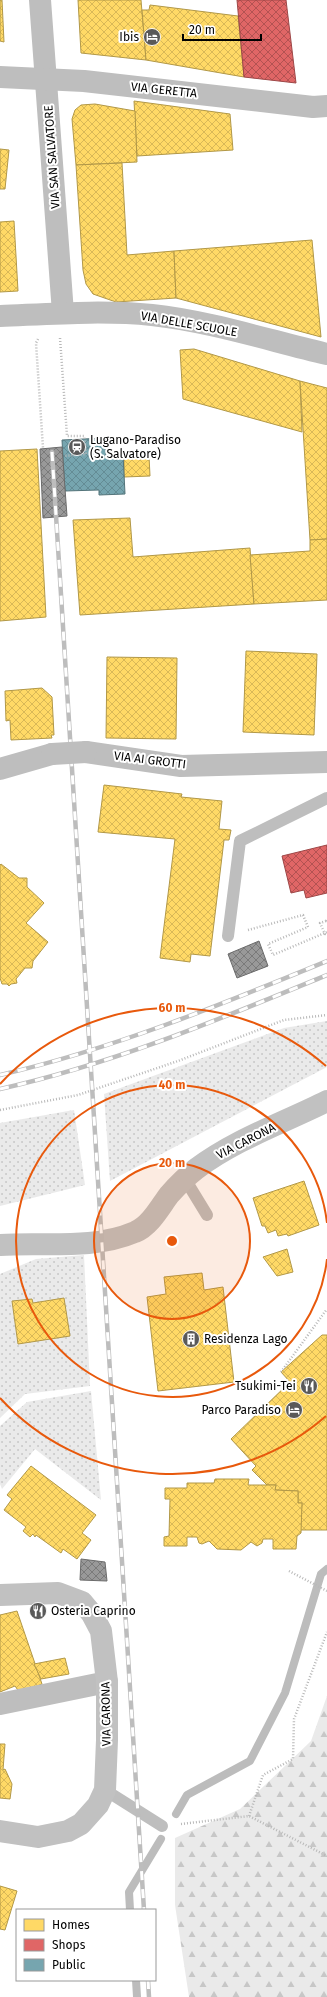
<svg xmlns="http://www.w3.org/2000/svg" width="327" height="1997" viewBox="0 0 327 1997" font-family="'Fira Sans',sans-serif">
<style>
.grass{fill:url(#grass-dots)}
.forest{fill:url(#forest-firs)}
.homes{fill:url(#homes-cross-hatch);stroke:#b29847}
.shops{fill:url(#shops-cross-hatch);stroke:#9d4747}
.public{fill:url(#public-cross-hatch);stroke:#53747a}
.industry{fill:url(#industry-cross-hatch);stroke:#6b6b6b}
.lines{fill:none;stroke-linecap:round;stroke-linejoin:round}
.stream{stroke:#bcbcbc;stroke-width:8}
.path{stroke:#b8b8b8;stroke-width:2.5;stroke-dasharray:1 2;stroke-linecap:butt}
.lane{stroke:#bebebe;stroke-width:12}
.street{stroke:#bebebe;stroke-width:22}
.secondary{stroke:#c1c1c1;stroke-width:22}
.rail-casing{stroke:#bdbdbd;stroke-width:4.5}
.rail{stroke:#fff;stroke-width:3;stroke-dasharray:9;stroke-linecap:butt}
.path-bridge{stroke:#b8b8b8;stroke-width:2.5;stroke-dasharray:1 2;stroke-linecap:butt}
.street-bridge{stroke:#bebebe;stroke-width:22}
.ring{fill:none;stroke:#e8590c;stroke-width:2}
.labels{text-anchor:middle;dominant-baseline:central;stroke-width:4;stroke-linejoin:round;paint-order:stroke}
.poi-label{font-size:12px;fill:#000;stroke:#fff;text-anchor:end}
.street-label{font-size:12px;fill:#000;stroke:#fff}
.centre{fill:#e8590c;stroke:#fff;stroke-width:2}
.ring-label{font-size:12px;text-anchor:middle;font-weight:bold;fill:#e8590c;stroke:#fff;stroke-width:4;stroke-linejoin:round;paint-order:stroke}
</style>
<defs>
<pattern id="grass-dots" width="8" height="8" patternUnits="userSpaceOnUse"><rect width="8" height="8" fill="#eaeaea"/><path d="M2 2h.1M6 6h.1" fill="none" stroke="#c7c7c7" stroke-width="1.8" stroke-linecap="round"/></pattern>
<pattern id="forest-firs" width="22" height="20" patternUnits="userSpaceOnUse"><rect width="22" height="20" fill="#eaeaea"/><path d="M5 1l3.5 6h-7zM16 11l3.5 6h-7z" fill="#c7c7c7"/></pattern>
<pattern id="homes-cross-hatch" width="8" height="8" patternUnits="userSpaceOnUse"><rect width="8" height="8" fill="#ffd966"/><path d="M0 0l8 8M0 8l8-8" fill="none" stroke="#d9b857"/></pattern>
<pattern id="shops-cross-hatch" width="8" height="8" patternUnits="userSpaceOnUse"><rect width="8" height="8" fill="#e06666"/><path d="M0 0l8 8M0 8l8-8" fill="none" stroke="#b35252"/></pattern>
<pattern id="public-cross-hatch" width="8" height="8" patternUnits="userSpaceOnUse"><rect width="8" height="8" fill="#76a5af"/><path d="M0 0l8 8M0 8l8-8" fill="none" stroke="#648c95"/></pattern>
<pattern id="industry-cross-hatch" width="8" height="8" patternUnits="userSpaceOnUse"><rect width="8" height="8" fill="#999"/><path d="M0 0l8 8M0 8l8-8" fill="none" stroke="#7a7a7a"/></pattern>
</defs>
<rect width="100%" height="100%" fill="#fff"/>
<g class="grass">
<path d="M327 1021V1067L110 1181 104 1094 284 1028Z"/>
<path d="M74 1110 85 1185 0 1206V1123Z"/>
<path d="M84 1255 90 1386 25 1394 0 1418V1274L36 1259Z"/>
<path d="M91 1391 101 1500 35 1449 2 1489 0 1484V1426L27 1402Z"/>
</g>
<path class="forest" d="M327 1696V1997H189L175 1905V1838L240 1809 311 1741Z"/>
<g class="homes">
<path d="M0 0H2L4 42 0 41Z"/>
<path d="M78 0H141L146 60 81 53Z"/>
<path d="M150 5 238 16 244 77 146 60 142 10H149Z"/>
<path d="M134 101 230 114 233 150 137 156Z"/>
<path d="M95 104 135 111 137 162 76 165 72 119 75 110 81 105Z"/>
<path d="M0 149 9 150 5 189H0Z"/>
<path d="M122 163 127 255 174 251 176 298 116 302 93 294 86 284 83 270 76 165Z"/>
<path d="M14 221 18 291 0 292V222Z"/>
<path d="M312 240 321 337 176 298 174 251Z"/>
<path d="M194 349 300 381 302 432 183 399 180 350Z"/>
<path d="M300 381 327 388V539L310 540Z"/>
<path d="M37 449 46 617 0 621V451Z"/>
<path d="M149 456 150 476 124 477V457Z"/>
<path d="M130 518 133 557 250 548 254 604 80 615 73 520Z"/>
<path d="M327 539V600L254 604 250 555 310 551V540Z"/>
<path d="M246 651 317 654 314 735 243 732Z"/>
<path d="M107 657 177 658 176 739 106 738Z"/>
<path d="M42 688 52 697 54 735H51L52 738 11 740 10 720 6 721 5 691Z"/>
<path d="M104 785 182 794 181 797 222 801 219 829 231 830 229 840H224L210 956 191 954 190 962 160 958 175 839 98 832Z"/>
<path d="M1 864 19 878H27V887L44 903 26 923 48 942 33 961 32 968H25L16 979 17 983 11 984 9 986 7 984H2L0 978V865Z"/>
<path d="M304 1181 319 1225 288 1236 287 1234 278 1236 276 1230 268 1233 265 1226H262L253 1198Z"/>
<path d="M287 1249 293 1272 277 1276 263 1257Z"/>
<path d="M202 1273 204 1290 223 1287 234 1382 158 1391 147 1297 166 1294 164 1277Z"/>
<path d="M64 1298 70 1336 18 1344 12 1301 32 1299 33 1303Z"/>
<path d="M322 1335H327V1530H300L302 1503H298V1491L275 1490 276 1485H267L252 1470 256 1466 231 1439 290 1382 281 1372Z"/>
<path d="M31 1466 96 1515 82 1533 91 1540 77 1559 63 1549 61 1553 36 1535 35 1537 33 1534 30 1537 23 1531 26 1527 4 1510 12 1499 7 1495Z"/>
<path d="M215 1479H249L248 1485H276L275 1490 298 1491V1503H302L301 1533 297 1536 296 1549H273V1539H263L262 1543 257 1546 251 1542 241 1550 217 1549 209 1541 202 1544 199 1543 197 1537H187V1546H164V1537L169 1536 170 1499H165V1488H187V1483H214Z"/>
<path d="M17 1611 42 1684 20 1693 15 1686 0 1692V1615Z"/>
<path d="M65 1658 69 1674 41 1679 34 1664Z"/>
<path d="M0 1744H5L3 1770 5 1769 12 1784 10 1799 0 1798Z"/>
<path d="M0 1886 17 1891 5 1930 0 1929Z"/>
</g>
<g class="shops">
<path d="M237 0H286L296 83 244 77Z"/>
<path d="M327 845V893L306 898 304 890 291 893 282 856Z"/>
</g>
<path class="public" d="M105 438 106 455 123 454 125 494 99 495V490L65 491 62 440Z"/>
<g class="industry">
<path d="M62 447 67 516 43 518 40 449Z"/>
<path d="M259 941 268 966 237 978 228 954Z"/>
<path d="M81 1559 105 1562 107 1581 80 1580Z"/>
</g>
<g class="lines">
<g class="stream">
<path d="M176 1814 187 1795 250 1761 285 1693 321 1574 327 1569"/>
<path d="M130 1910 129 1892 161 1839"/>
<path d="M136 1980 137 1997"/>
</g>
<g class="path">
<path d="M60 338 67 436H84L86 454 64 456"/>
<path d="M38 339 36 343 43 448"/>
<path d="M326 921 327 920"/>
<path d="M248 930 303 915 308 927 268 944 273 955 327 932"/>
<path d="M0 1110 78 1095 178 1061 284 1020 327 1015"/>
<path d="M281 1372 327 1309"/>
<path d="M289 1571 327 1591"/>
<path d="M249 1816 263 1775 293 1759 294 1719 327 1632"/>
<path d="M181 1824 249 1816 327 1856"/>
</g>
<g class="lane">
<path d="M228 936 240 841 327 798"/>
<path d="M185 1179 207 1215"/>
<path d="M105 1790 162 1826"/>
</g>
<g class="street">
<path d="M40 0 63 313"/>
<path d="M0 77 84 81 313 107 327 106"/>
<path d="M0 316C50 314 102 310 152 315 209 321 271 341 327 354"/>
<path d="M86 752 181 766 327 762"/>
<path d="M0 769 52 754"/>
<path d="M0 1704 107 1682"/>
</g>
<g class="secondary">
<path d="M0 1245C44 1242 93 1250 135 1232 150 1226 160 1207 169 1195 177 1186 187 1176 196 1169 236 1139 283 1123 327 1101"/>
<path d="M0 1595 58 1593 82 1602 92 1614 101 1631 107 1682V1740L105 1790 98 1805 81 1824 68 1831 38 1837 0 1831"/>
</g>
<g class="rail-casing">
<g id="rail">
<path d="M52 452 144 1910"/>
<path d="M0 1075C113 1049 220 1005 327 961"/>
<path d="M0 1089C113 1064 220 1019 327 975"/>
<path d="M148 1980 149 1997"/>
</g>
</g>
<use href="#rail" class="rail"/>
<path class="path-bridge" d="M326 921 320 923 325 934 327 933"/>
<path class="street-bridge" d="M52 754 86 752"/>
</g>
<circle cx="172" cy="1241" r="78" fill="#e8590c" fill-opacity=".12"/>
<g class="ring">
<circle cx="172" cy="1241" r="78"/>
<path d="M327 1259A156 156 0 1 1 327 1223"/>
<path d="M326 1416A233 233 0 0 1 0 1398M0 1084A233 233 0 0 1 326 1066"/>
</g>
<defs>
<g id="hotel-disc" transform="scale(0.9)"><circle r="9.5" fill="#595959" stroke="#fff"/><path d="M-6-4.5h1.5V1H6V5H4.5V3h-9V5H-6ZM-4 0a1.8 1.8 0 1 1 3.6 0ZM.5 0V-2.5h3Q6-2.5 6 0Z" fill="#fff"/></g>
<g id="station-disc" transform="scale(0.9)"><circle r="9.5" fill="#595959" stroke="#fff"/><path d="M-3-6H3Q5-6 5-4V2Q5 4 3 4L4.5 6H3L1.5 4h-3L-3 6H-4.5L-3 4Q-5 4-5 2V-4Q-5-6-3-6ZM-3.5-4v3h7v-3ZM-3.5 1v1.5H-2V1ZM2 1v1.5H3.5V1Z" fill="#fff"/></g>
<g id="building-disc" transform="scale(0.9)"><circle r="9.5" fill="#595959" stroke="#fff"/><path d="M-4-6H4V6H1V3H-1V6H-4ZM-2.5-4.3h1.7v1.8h-1.7ZM.8-4.3h1.7v1.8H.8ZM-2.5-1h1.7V.8h-1.7ZM.8-1h1.7V.8H.8Z" fill="#fff"/></g>
<g id="restaurant-disc" transform="scale(0.9)"><circle r="9.5" fill="#595959" stroke="#fff"/><path d="M-5-6h1v4h1v-4h1v4h1v-4h1v5L-1.5 .5V6h-2V.5L-5-1ZM5-6V6H3V1.5H1.5Q1.5-4 5-6Z" fill="#fff"/></g>
</defs>
<g fill-rule="evenodd">
<use href="#hotel-disc" x="152" y="37"/>
<use href="#station-disc" x="77" y="447"/>
<use href="#building-disc" x="191" y="1339"/>
<use href="#restaurant-disc" x="309" y="1386"/>
<use href="#hotel-disc" x="294" y="1410"/>
<use href="#restaurant-disc" x="38" y="1611"/>
</g>
<g class="labels">
<g class="poi-label">
<text x="139" y="37">Ibis</text>
<text x="90" y="440" text-anchor="start">Lugano-Paradiso<tspan x="90" dy="14">(S. Salvatore)</tspan></text>
<text x="204" y="1339" text-anchor="start">Residenza Lago</text>
<text x="296" y="1386">Tsukimi-Tei</text>
<text x="281" y="1410">Parco Paradiso</text>
<text x="51" y="1611" text-anchor="start">Osteria Caprino</text>
</g>
<g class="street-label">
<text transform="translate(164 90) rotate(6)">VIA GERETTA</text>
<text transform="translate(52 157) rotate(-94)">VIA SAN SALVATORE</text>
<text transform="translate(189 324) rotate(10)">VIA DELLE SCUOLE</text>
<text transform="translate(150 760) rotate(7)">VIA AI GROTTI</text>
<text transform="translate(246 1141) rotate(-27)">VIA CARONA</text>
<text transform="translate(106 1714) rotate(-91)">VIA CARONA</text>
</g>
</g>
<circle cx="172" cy="1241" r="6" class="centre"/>
<g class="ring-label">
<text x="172" y="1012">60 m</text>
<text x="172" y="1089">40 m</text>
<text x="172" y="1167">20 m</text>
</g>
<rect x="16" y="1909" width="140" height="72" fill="#ffffff" stroke="#999999"/>
<rect x="24" y="1919" width="20" height="12" fill="#ffd966" stroke="#999999"/>
<text x="52" y="1929" font-size="12" fill="#000000">Homes</text>
<rect x="24" y="1939" width="20" height="12" fill="#e06666" stroke="#999999"/>
<text x="52" y="1949" font-size="12" fill="#000000">Shops</text>
<rect x="24" y="1959" width="20" height="12" fill="#76a5af" stroke="#999999"/>
<text x="52" y="1969" font-size="12" fill="#000000">Public</text>
<path d="M183 34v6h78v-6" fill="none" stroke="#000000" stroke-width="2"/>
<text x="189" y="34" font-size="12" fill="#000000" stroke="#ffffff" stroke-width="3" paint-order="stroke">20 m</text>
</svg>
